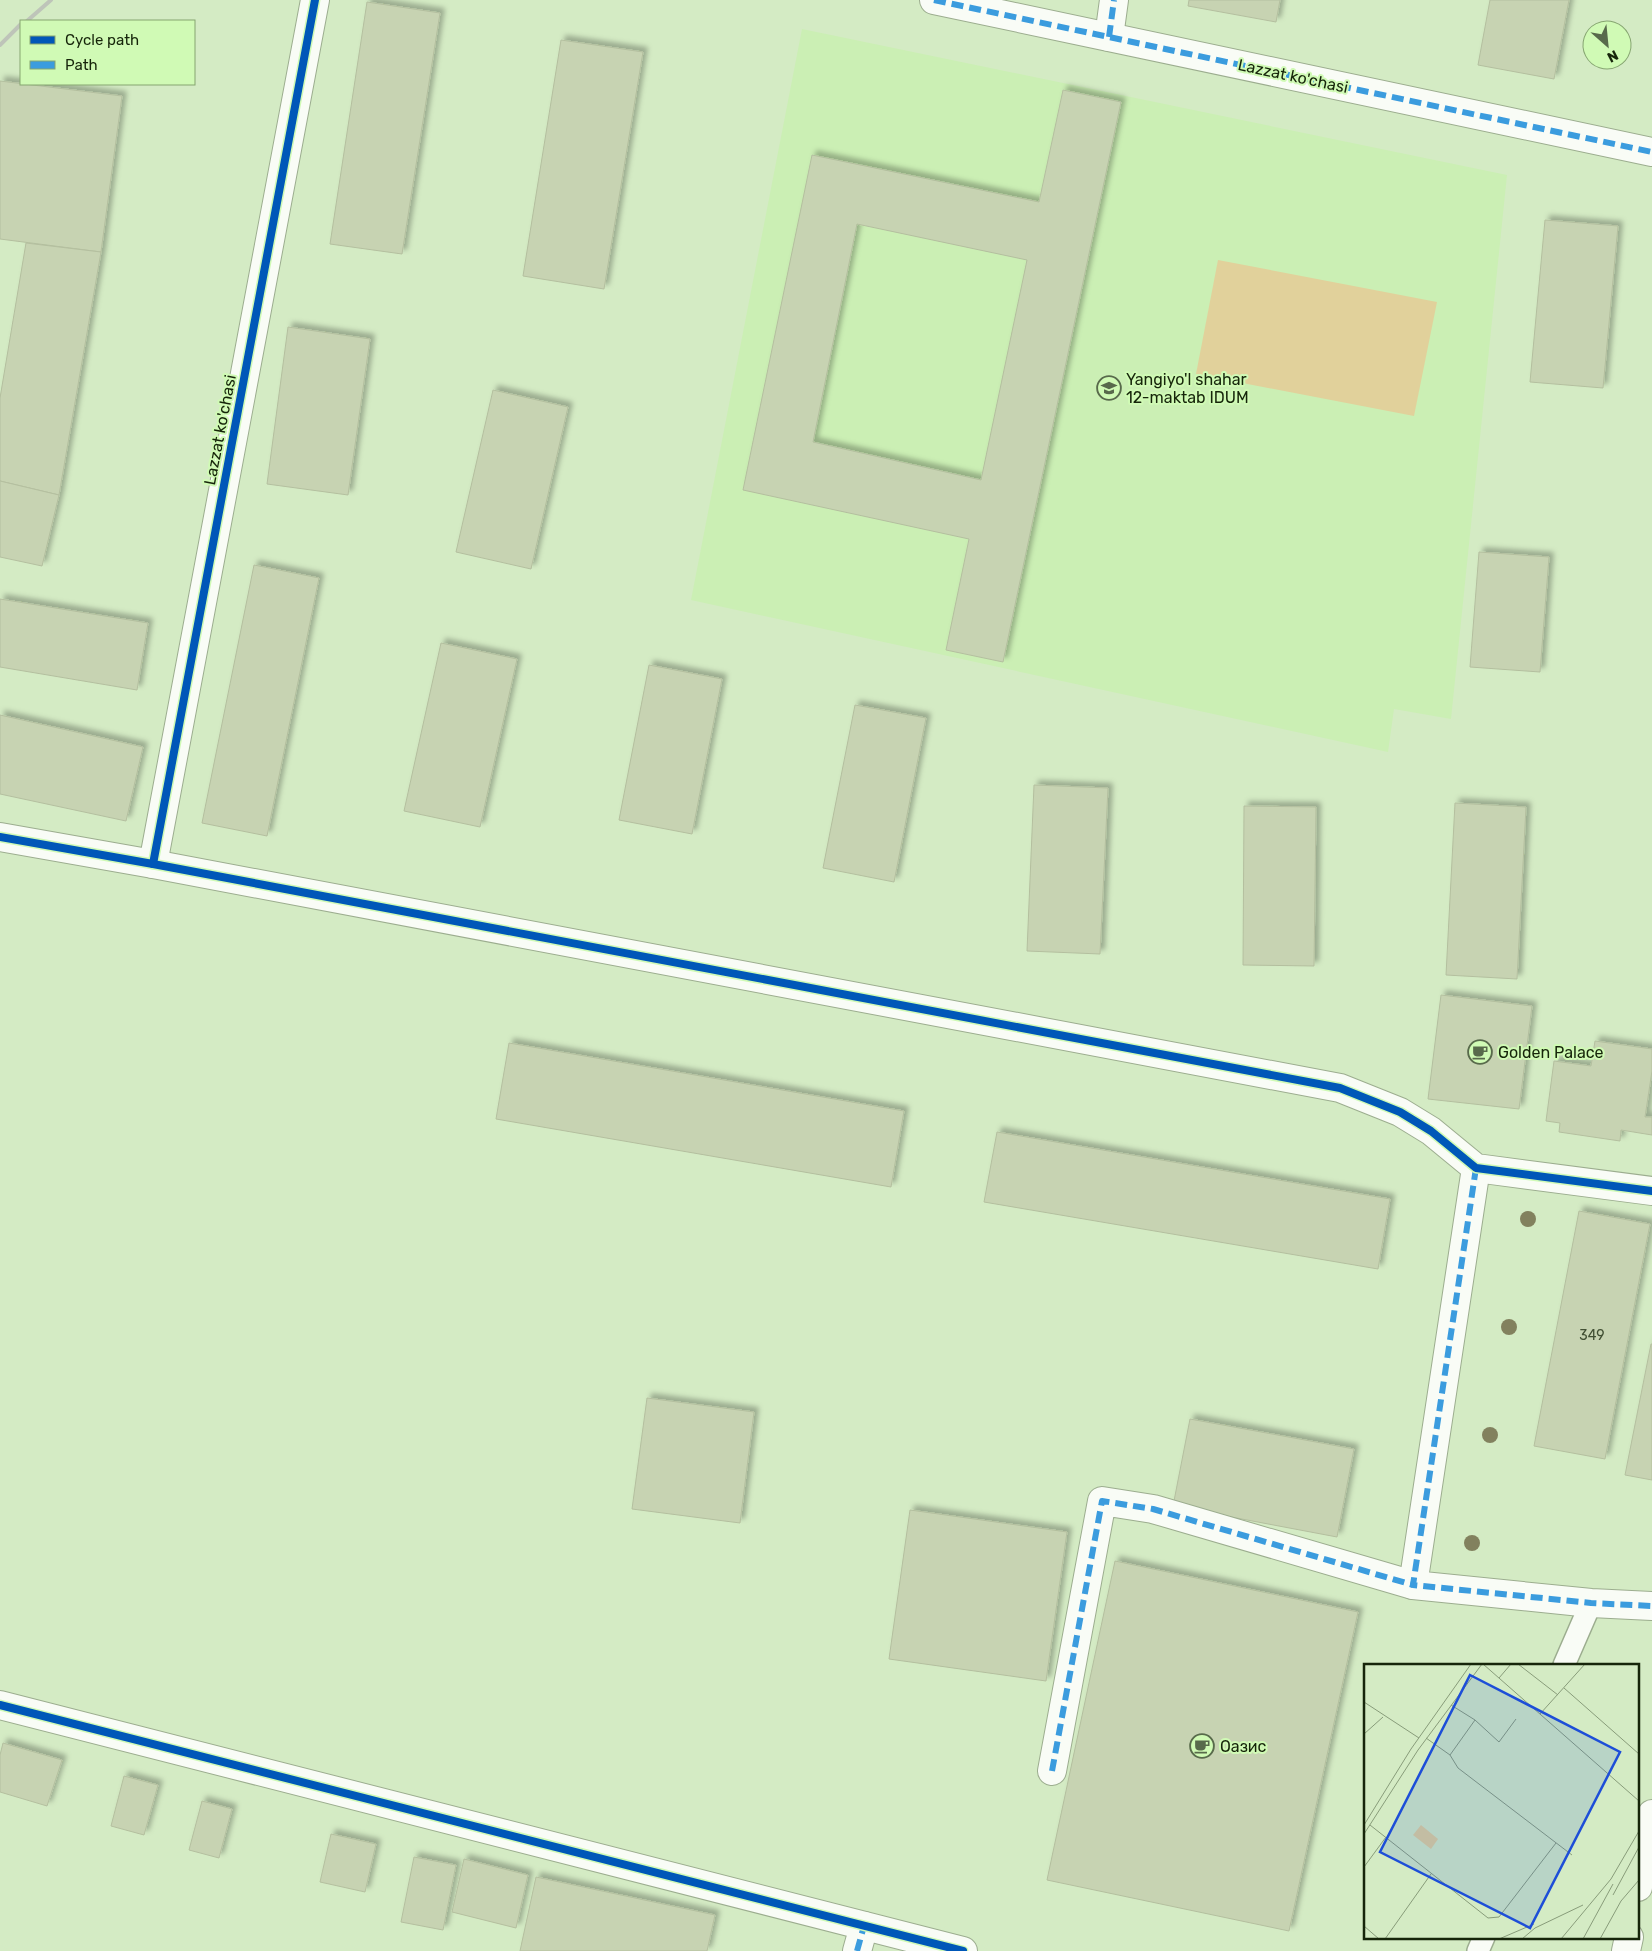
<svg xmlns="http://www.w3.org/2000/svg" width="1652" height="1951" viewBox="0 0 1652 1951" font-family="Rubik,sans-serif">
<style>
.built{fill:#cbefb4}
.green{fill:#e1d19b}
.building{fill:#c7d3b2;stroke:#b4bf9f;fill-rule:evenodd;filter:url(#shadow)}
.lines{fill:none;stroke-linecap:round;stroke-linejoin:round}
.lane-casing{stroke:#9cad8f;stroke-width:24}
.street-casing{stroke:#9cad8f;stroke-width:30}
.secondary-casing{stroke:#9cad8f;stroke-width:30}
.lane{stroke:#f9fcf6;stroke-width:21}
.street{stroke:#f9fcf6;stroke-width:28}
.secondary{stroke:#f9fcf6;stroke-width:28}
.rail{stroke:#bec4b9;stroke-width:4}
.quiet{stroke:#3b9cde;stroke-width:6;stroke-dasharray:12 6;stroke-linecap:butt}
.cycleway-casing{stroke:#d0fab5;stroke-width:11}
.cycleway{stroke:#0057b8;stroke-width:8}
.tree{fill:#82815e}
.labels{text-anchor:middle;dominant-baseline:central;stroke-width:4;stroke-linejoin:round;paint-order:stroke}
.number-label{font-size:14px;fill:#425034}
.street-label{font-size:16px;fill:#16250a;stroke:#d0fab5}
.poi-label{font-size:16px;fill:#16250a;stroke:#d0fab5;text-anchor:start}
.inset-road{fill:none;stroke:#889c7a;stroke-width:1}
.view{fill:#1d4ed8;fill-opacity:0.15;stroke:#1d4ed8;stroke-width:2.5}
.inset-edge{fill:none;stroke:#16250a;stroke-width:2.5}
</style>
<defs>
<filter id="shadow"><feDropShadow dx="4.5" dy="-4.5" stdDeviation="2.5" flood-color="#0004"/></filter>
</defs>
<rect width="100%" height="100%" fill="#d4ebc4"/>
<path class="built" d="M802 29 1507 175 1451 719 1394 709 1388 752 691 600Z"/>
<path class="green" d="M1218 260 1437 302 1414 416 1196 374Z"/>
<g class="building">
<path d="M1189 0H1280L1276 22 1188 6Z"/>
<path d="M1490 0H1569L1554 79 1478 65Z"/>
<path d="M367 2 440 13 402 254 330 244Z"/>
<path d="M561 40 643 52 604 289 523 276Z"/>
<path d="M0 81 122 96 101 252 0 239Z"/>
<path d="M1063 90 1121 102 1003 662 946 650 969 539 743 490 812 155 1039 202ZM857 224 1027 260 981 480 813 442Z"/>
<path d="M1545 220 1618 226 1603 388 1530 382Z"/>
<path d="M26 243 101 252 59 495 0 481V398Z"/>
<path d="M288 327 370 339 348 495 267 484Z"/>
<path d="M493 390 568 407 531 569 456 552Z"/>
<path d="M0 481 59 495 42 566 0 557Z"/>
<path d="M1479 552 1549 557 1540 672 1470 667Z"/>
<path d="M254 565 319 578 267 836 202 823Z"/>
<path d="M0 599 148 623 137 690 0 667Z"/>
<path d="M441 643 517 659 480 827 404 811Z"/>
<path d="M649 665 722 679 692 834 619 820Z"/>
<path d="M855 705 926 718 894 882 823 868Z"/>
<path d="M0 715 143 747 126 821 0 794Z"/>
<path d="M1034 785 1108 788 1100 954 1027 951Z"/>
<path d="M1455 803 1526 807 1517 979 1446 975Z"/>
<path d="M1244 806 1316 807 1314 966 1243 965Z"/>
<path d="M1441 995 1532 1006 1519 1109 1428 1099Z"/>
<path d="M1595 1041 1652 1049V1071L1645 1117H1652V1135L1621 1130 1620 1141 1559 1132 1560 1123 1546 1121 1554 1061 1591 1066Z"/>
<path d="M509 1043 904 1111 891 1187 496 1119Z"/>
<path d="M997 1132 1390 1199 1378 1269 984 1202Z"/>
<path d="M1579 1211 1650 1224 1605 1459 1534 1446Z"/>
<path d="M1651 1344H1652V1480L1625 1475Z"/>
<path d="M647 1398 754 1412 740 1523 632 1509Z"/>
<path d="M1190 1419 1354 1449 1337 1537 1173 1506Z"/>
<path d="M910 1510 1067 1532 1046 1681 889 1659Z"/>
<path d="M1115 1561 1358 1612 1289 1931 1047 1880Z"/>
<path d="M3 1743 62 1760 47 1806 0 1792V1755Z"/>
<path d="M124 1776 158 1785 144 1835 111 1826Z"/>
<path d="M202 1801 232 1809 219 1858 189 1850Z"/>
<path d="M331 1834 376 1844 365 1892 320 1882Z"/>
<path d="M414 1857 456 1865 443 1930 401 1922Z"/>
<path d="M464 1859 528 1875 516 1928 452 1912Z"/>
<path d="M536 1877 715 1915 707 1951H520Z"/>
</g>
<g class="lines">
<g class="lane-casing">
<g id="lane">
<path d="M1564 1665 1591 1603"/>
<path d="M1478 1951 1484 1937"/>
</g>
</g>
<g class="street-casing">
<g id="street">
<path d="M934 0 1652 152"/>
<path d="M1109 37 1114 0"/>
<path d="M0 837 153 864 1340 1088 1400 1112 1431 1131 1476 1168 1652 1191"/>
<path d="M153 864 315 0"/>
<path d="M1476 1168 1413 1585 1591 1603 1652 1606"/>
<path d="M0 1705 963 1951"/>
<path d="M1052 1771 1102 1501 1153 1509 1413 1585"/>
<path d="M857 1951 864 1926"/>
</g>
</g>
<g class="secondary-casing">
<g id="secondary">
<path d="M1638 1887 1652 1814"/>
<path d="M1626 1951 1629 1937"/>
</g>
</g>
<use href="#lane" class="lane"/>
<use href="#street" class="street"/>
<use href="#secondary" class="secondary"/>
<g class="rail">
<path d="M27 21 51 0"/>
<path d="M0 45 21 24"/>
</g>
<g class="quiet">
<path d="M934 0 1652 152"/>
<path d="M1109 37 1114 0"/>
<path d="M1476 1168 1413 1585 1591 1603 1652 1606"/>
<path d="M1052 1771 1102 1501 1153 1509 1413 1585"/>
<path d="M857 1951 864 1926"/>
</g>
<g class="cycleway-casing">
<g id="cycleway">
<path d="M0 837 153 864 1340 1088 1400 1112 1431 1131 1476 1168 1652 1191"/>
<path d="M153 864 315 0"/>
<path d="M0 1705 963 1951"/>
</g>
</g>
<use href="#cycleway" class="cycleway"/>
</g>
<g class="tree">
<circle cx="1528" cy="1219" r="8"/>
<circle cx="1509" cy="1327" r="8"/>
<circle cx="1490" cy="1435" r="8"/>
<circle cx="1472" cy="1543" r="8"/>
</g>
<defs>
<g id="school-ring" transform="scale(1.25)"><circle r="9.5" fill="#d0fab5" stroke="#586a4b" stroke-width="1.5"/><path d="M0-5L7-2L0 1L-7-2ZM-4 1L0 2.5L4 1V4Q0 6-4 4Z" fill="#586a4b"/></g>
<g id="cafe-ring" transform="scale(1.25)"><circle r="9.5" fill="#d0fab5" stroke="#586a4b" stroke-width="1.5"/><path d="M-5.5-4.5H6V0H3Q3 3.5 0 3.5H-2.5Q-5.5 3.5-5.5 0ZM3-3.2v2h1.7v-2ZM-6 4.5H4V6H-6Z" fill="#586a4b"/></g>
</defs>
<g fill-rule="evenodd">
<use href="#school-ring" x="1109" y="388"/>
<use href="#cafe-ring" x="1480" y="1052"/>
<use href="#cafe-ring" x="1202" y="1746"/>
</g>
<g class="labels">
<g class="number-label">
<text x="1592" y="1335">349</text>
</g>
<g class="street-label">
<text transform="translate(1293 76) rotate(12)">Lazzat ko'chasi</text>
<text transform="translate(220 430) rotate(-79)">Lazzat ko'chasi</text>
</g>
<g class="poi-label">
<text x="1126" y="379">Yangiyo'l shahar<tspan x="1126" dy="18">12-maktab IDUM</tspan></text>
<text x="1498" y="1052">Golden Palace</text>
<text x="1220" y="1746">Оазис</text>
</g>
</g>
<g transform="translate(1364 1664)">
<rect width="275" height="275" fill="#d4ebc4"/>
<path d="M57 161 74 175 67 185 49 171Z" fill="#e1d19b"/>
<path class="inset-road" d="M119 0 275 137M154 0 194 31M135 14 147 0M200 24 275 90M0 38 55 74M176 50 221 0M111 56 135 78 152 55M0 70 19 53M62 74 86 91 94 104 208 191M86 91 111 56 87 41M0 161 47 85 107 0M6 161 124 254 135 253 192 179M0 170 54 86 118 0M0 203 22 173M249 231 275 183M0 262 15 275M21 275 67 210M135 275 170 260M158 275 171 264 219 241M197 275 247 215 275 167M219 275 249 220M236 275 257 237 275 216"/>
<path class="view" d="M106 11 256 88 166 264 16 188Z"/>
<rect width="275" height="275" class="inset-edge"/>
</g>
<rect x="20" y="20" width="175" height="65" fill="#d0fab5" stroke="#86a571"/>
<rect x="30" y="36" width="25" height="8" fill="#0057b8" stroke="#86a571"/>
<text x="65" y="45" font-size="15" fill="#16250a">Cycle path</text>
<rect x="30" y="61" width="25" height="8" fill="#3b9cde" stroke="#86a571"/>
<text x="65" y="70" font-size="15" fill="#16250a">Path</text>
<g transform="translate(1607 45) rotate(153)"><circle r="24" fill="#d0fab5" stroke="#86a571"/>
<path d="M0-4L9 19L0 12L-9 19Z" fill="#586a4b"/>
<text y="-8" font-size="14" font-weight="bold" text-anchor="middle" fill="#16250a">N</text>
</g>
</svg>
